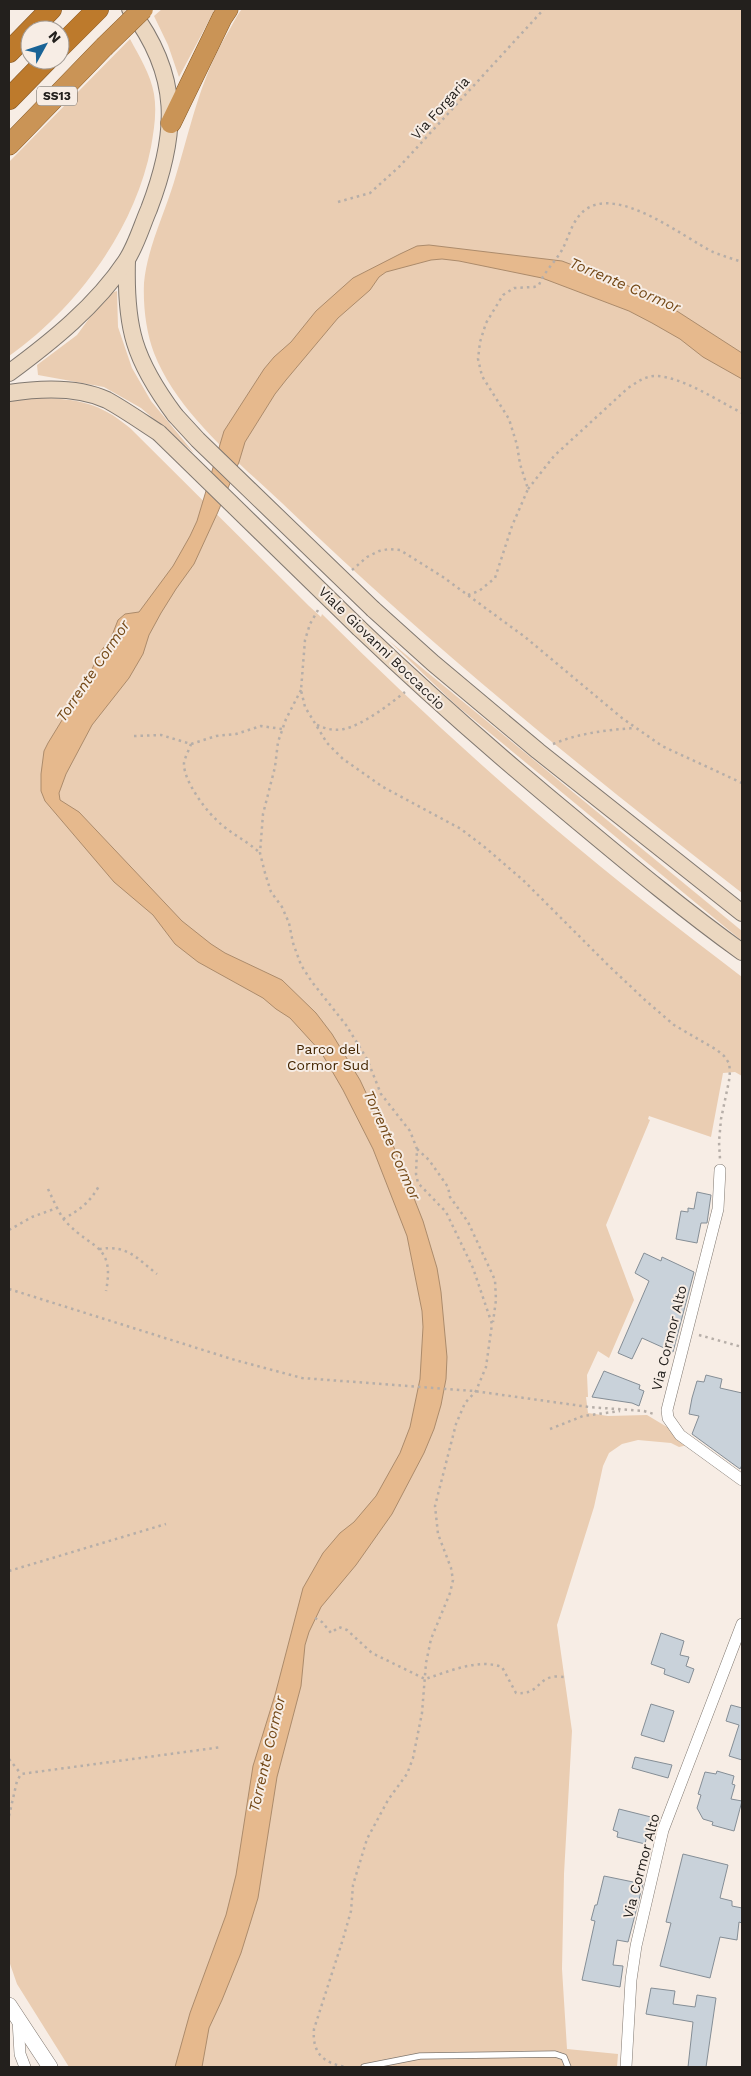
<svg xmlns="http://www.w3.org/2000/svg" width="751" height="2076" viewBox="0 0 751 2076" font-family="'Work Sans',sans-serif">
<style>
.green{fill:#eacdb2}
.water{fill:#e6b98d;stroke:#ac8b6b}
.building{fill:#c9d2da;stroke:#858e96}
.lines{fill:none;stroke-linecap:round;stroke-linejoin:round}
.service-casing{stroke:#807870;stroke-width:7}
.minor-casing{stroke:#807870;stroke-width:12}
.tertiary-casing{stroke:#807870;stroke-width:16}
.secondary-casing{stroke:#807870;stroke-width:18}
.trunk-casing{stroke:#875a27;stroke-width:21}
.motorway-casing{stroke:#875a27;stroke-width:22}
.path{stroke:#b6aea8;stroke-width:2.5;stroke-dasharray:2.5 4;stroke-linecap:butt}
.service{stroke:#fff;stroke-width:5.5}
.minor{stroke:#fff;stroke-width:11}
.tertiary{stroke:#fff;stroke-width:15}
.secondary{stroke:#ebd7c0;stroke-width:16}
.trunk{stroke:#ca9456;stroke-width:20}
.motorway{stroke:#bd7a2c;stroke-width:21}
.secondary-bridge-casing{stroke:#807870;stroke-width:18;stroke-linecap:butt}
.trunk-bridge-casing{stroke:#875a27;stroke-width:21;stroke-linecap:butt}
.secondary-bridge{stroke:#ebd7c0;stroke-width:16}
.trunk-bridge{stroke:#ca9456;stroke-width:20}
.labels{text-anchor:middle;dominant-baseline:central;stroke-width:4;stroke-linejoin:round;paint-order:stroke}
.shield{fill:#f7ede5;stroke:#635e59;stroke-width:1}
.shield-label{font-size:12px;font-weight:bold;fill:#23201d}
.street-label{font-size:14px;fill:#23201d;stroke:#f7ede5}
.park-label{font-size:14px;fill:#442602;stroke:#f7ede5}
.water-label{font-size:15px;font-style:italic;fill:#734816;stroke:#f7ede5}
</style>
<rect width="100%" height="100%" fill="#f7ede5"/>
<g class="green">
<path d="M162 9H215L179 77 168 45 154 16Z"/>
<path d="M242 9H742V893C583 770 427 643 282 503 236 460 177 412 154 353 146 332 143 306 144 283 147 249 164 215 174 182 190 131 199 81 227 34 232 26 236 16 242 9Z"/>
<path d="M130 39C139 56 151 75 154 94 157 112 154 130 151 147 135 229 77 308 9 356V162Z"/>
<path d="M117 291 118 327 132 368 151 401 194 453 141 408 104 387 38 375 37 365 77 335 107 294Z"/>
<path d="M22 398C50 398 81 397 107 412 115 416 122 422 130 428L309 606 321 617 322 614C396 688 473 759 553 827 614 879 678 928 742 977V1076L735 1072 723 1073 711 1137 649 1116 648 1119 650 1120 606 1225 634 1300 609 1358 598 1351 587 1375 588 1397H586L588 1413 608 1416 647 1415 667 1427 688 1445 679 1447 671 1443 638 1440 622 1444 609 1453 603 1466 594 1507 557 1625 572 1731 564 1874 562 1969 567 2049 618 2054 617 2067H69L17 1984 9 1961V400Z"/>
<path d="M388 640 742 931V941L456 705Z"/>
</g>
<path class="water" d="M429 245 562 261 652 295 742 353V379L703 357 680 339 652 323 629 311 542 278 459 261 442 259 431 260 386 272 379 277 370 290 338 318 286 380 275 394 245 442 239 462 217 514 194 564 176 589 161 613 149 635 143 654 129 678 92 725 66 774 59 793 60 800 79 812 182 921 211 944 225 953 282 980 316 1013 332 1034 360 1080 382 1127 391 1140 423 1221 437 1268 441 1292 447 1357 446 1379 441 1405 434 1429 424 1453 392 1514 356 1565 321 1607 309 1632 305 1645 301 1686 277 1777 258 1898 241 1953 222 2000 209 2028 202 2067H175L190 2013 226 1915 236 1875 253 1766 275 1695 303 1588 323 1553 340 1533 354 1522 376 1496 400 1453 410 1427 420 1379 423 1327 422 1311 407 1236 373 1149 343 1090 321 1052 290 1018 276 1009 263 998 198 962 175 944 153 915 114 882 45 801 41 791V774L44 751 48 743 86 681 101 651 111 638 118 620 125 614 139 612 173 566 190 536 197 521 224 431 264 369 274 357 291 342 316 311 353 278 400 254 417 246Z"/>
<g class="building">
<path d="M697 1192 711 1195 707 1223H701L697 1243 676 1239 681 1211 688 1212V1208L694 1209Z"/>
<path d="M644 1253 661 1261 662 1257 694 1272 673 1352 642 1338 632 1359 618 1353 649 1281 635 1273Z"/>
<path d="M604 1371 640 1385 639 1389 644 1391 639 1406 632 1403 592 1397Z"/>
<path d="M706 1375 722 1379 720 1388 742 1393V1465L740 1469 692 1434 699 1416 689 1414 692 1398 697 1381 704 1382Z"/>
<path d="M661 1633 684 1641 680 1655 689 1657 686 1666 694 1669 689 1683 664 1674 665 1669 651 1664Z"/>
<path d="M651 1704 674 1711 664 1742 641 1735Z"/>
<path d="M731 1705 742 1708V1760L729 1756 739 1725 726 1721Z"/>
<path d="M635 1757 672 1765 668 1778 632 1768Z"/>
<path d="M717 1771 734 1776 732 1784 735 1785 731 1799 742 1801 734 1831 712 1825 713 1822 703 1819 697 1808 701 1795 698 1794 705 1772 716 1774Z"/>
<path d="M619 1809 651 1817 645 1844 617 1837 618 1832 613 1830Z"/>
<path d="M683 1854 728 1865 720 1898 732 1901V1906L742 1908V1923L739 1922 737 1940 720 1937 710 1978 660 1966 671 1923 666 1922Z"/>
<path d="M604 1876 643 1884 628 1942 617 1940 613 1965 623 1966 620 1987 582 1980 595 1921 591 1920 595 1905H597Z"/>
<path d="M651 1988 675 1991 673 2004 695 2007 697 1995 716 1998 706 2067H688L693 2022 646 2014Z"/>
</g>
<g class="lines">
<g class="service-casing">
<path id="service" d="M364 2067 420 2056 555 2054 564 2057 568 2067"/>
</g>
<g class="minor-casing">
<g id="minor">
<path d="M720 1170 718 1209 667 1410 668 1418 680 1435 742 1480"/>
<path d="M18 2020 20 2054 25 2067"/>
<path d="M626 2067 631 1980 636 1946 663 1830 742 1624"/>
</g>
</g>
<g class="tertiary-casing">
<path id="tertiary" d="M9 2005 50 2067"/>
</g>
<g class="secondary-casing">
<g id="secondary">
<path d="M127 260C125 328 134 360 175 415"/>
<path d="M9 373C51 342 96 306 126 261 136 246 142 225 149 209 178 133 181 76 130 9"/>
<path d="M9 393C41 388 77 386 107 400 125 410 142 422 159 433"/>
<path d="M373 609 433 663 538 751 742 913"/>
<path d="M359 628C429 695 501 758 576 820 630 865 685 911 742 952"/>
</g>
</g>
<g class="trunk-casing">
<g id="trunk">
<path d="M171 123 222 18 228 9"/>
<path d="M9 145 104 47"/>
</g>
</g>
<g class="motorway-casing">
<g id="motorway">
<path d="M60 47 98 9"/>
<path d="M9 52 51 9"/>
<path d="M9 99 47 60"/>
</g>
</g>
<g class="path">
<path d="M338 202 370 193 400 166 544 9"/>
<path d="M528 489 554 456 628 388C637 382 645 376 656 376 683 377 718 401 742 413"/>
<path d="M352 570 367 557 379 551 389 549 400 550 443 577 525 637 622 718 662 746 742 783"/>
<path d="M468 595 479 591 495 578 512 526 528 489 520 464 517 445 509 419 482 376 478 359 480 342 486 323 503 295 514 288 534 287 539 285C544 272 555 262 562 250 569 237 572 220 585 210 618 185 683 237 713 252 723 256 733 259 742 262"/>
<path d="M318 610 310 624 305 640 301 690 305 707 327 743 343 759 383 787 461 829 487 849 524 881 609 966 645 1000 674 1025 717 1050 724 1056 729 1063 730 1071 729 1081 721 1119 719 1142 720 1159"/>
<path d="M301 690 286 719 278 742 275 767 263 814 260 853 265 873 271 892 282 907 289 923 293 943 301 965 312 982 346 1025 367 1059 381 1094 410 1131 417 1149 416 1174 418 1183 446 1212 473 1268 492 1324 486 1367 476 1391 465 1403 456 1424 435 1506 438 1534 451 1568 453 1580 450 1593 431 1639 426 1663 422 1713 413 1758 407 1774 388 1800 367 1839 353 1885 351 1911 343 1939 314 2029C312 2053 323 2063 346 2067"/>
<path d="M317 725C326 729 334 731 344 729 363 725 390 704 405 692"/>
<path d="M134 736 161 735 191 744 216 736 236 734 261 726 282 729"/>
<path d="M191 744C189 750 185 757 184 763 183 781 208 814 222 825 235 836 247 841 260 853"/>
<path d="M553 744C579 733 607 730 635 728"/>
<path d="M417 1149 429 1160 448 1187 450 1197 468 1222 495 1280 496 1300 493 1322"/>
<path d="M48 1189 57 1208"/>
<path d="M63 1219C80 1210 90 1202 99 1186"/>
<path d="M9 1230 32 1217 57 1208C60 1213 63 1220 68 1224 92 1249 115 1245 106 1291"/>
<path d="M99 1249C128 1245 135 1257 157 1274"/>
<path d="M9 1289 235 1360 302 1378 474 1391 589 1407 644 1411 654 1414"/>
<path d="M699 1335 742 1347"/>
<path d="M550 1429 583 1416 620 1411"/>
<path d="M9 1571 166 1524"/>
<path d="M315 1618 322 1622 331 1633 339 1627 347 1630 372 1653 425 1679C448 1672 478 1658 502 1667L516 1693C538 1695 537 1680 552 1677 556 1676 561 1677 564 1677"/>
<path d="M9 1759 21 1774"/>
<path d="M9 1816 17 1781 21 1774 222 1747"/>
</g>
<use href="#service" class="service"/>
<use href="#minor" class="minor"/>
<use href="#tertiary" class="tertiary"/>
<use href="#secondary" class="secondary"/>
<use href="#trunk" class="trunk"/>
<use href="#motorway" class="motorway"/>
<g class="secondary-bridge-casing">
<g id="secondary-bridge">
<path d="M175 415 198 440 373 609"/>
<path d="M159 433 359 628"/>
</g>
</g>
<g class="trunk-bridge-casing">
<path id="trunk-bridge" d="M104 47 143 9"/>
</g>
<use href="#secondary-bridge" class="secondary-bridge"/>
<use href="#trunk-bridge" class="trunk-bridge"/>
</g>
<g class="labels">
<rect class="shield" x="37" y="86.5" width="40" height="19" rx="4"/>
<g class="shield-label">
<text x="57" y="96">SS13</text>
</g>
<g class="street-label">
<text transform="translate(440 108) rotate(-48)">Via Forgaria</text>
<text transform="translate(382 648) rotate(44)">Viale Giovanni Boccaccio</text>
<text transform="translate(669 1338) rotate(-76)">Via Cormor Alto</text>
<text transform="translate(641 1866) rotate(-75)">Via Cormor Alto</text>
</g>
<g class="park-label">
<text x="328" y="1049">Parco del<tspan x="328" dy="16">Cormor Sud</tspan></text>
</g>
<g class="water-label">
<text transform="translate(625 285) rotate(23)">Torrente Cormor</text>
<text transform="translate(93 671) rotate(-56)">Torrente Cormor</text>
<text transform="translate(392 1145) rotate(66)">Torrente Cormor</text>
<text transform="translate(267 1754) rotate(-77)">Torrente Cormor</text>
</g>
</g>
<rect width="751" height="2076" fill="none" stroke="#23201d" stroke-width="20"/>
<g transform="translate(45 45) rotate(50)"><circle r="24" fill="#f7ede5" stroke="#a29b95"/>
<path d="M0-4L9 19L0 12L-9 19Z" fill="#196396"/>
<text y="-8" font-size="14" font-weight="bold" text-anchor="middle" fill="#23201d">N</text>
</g>
</svg>
